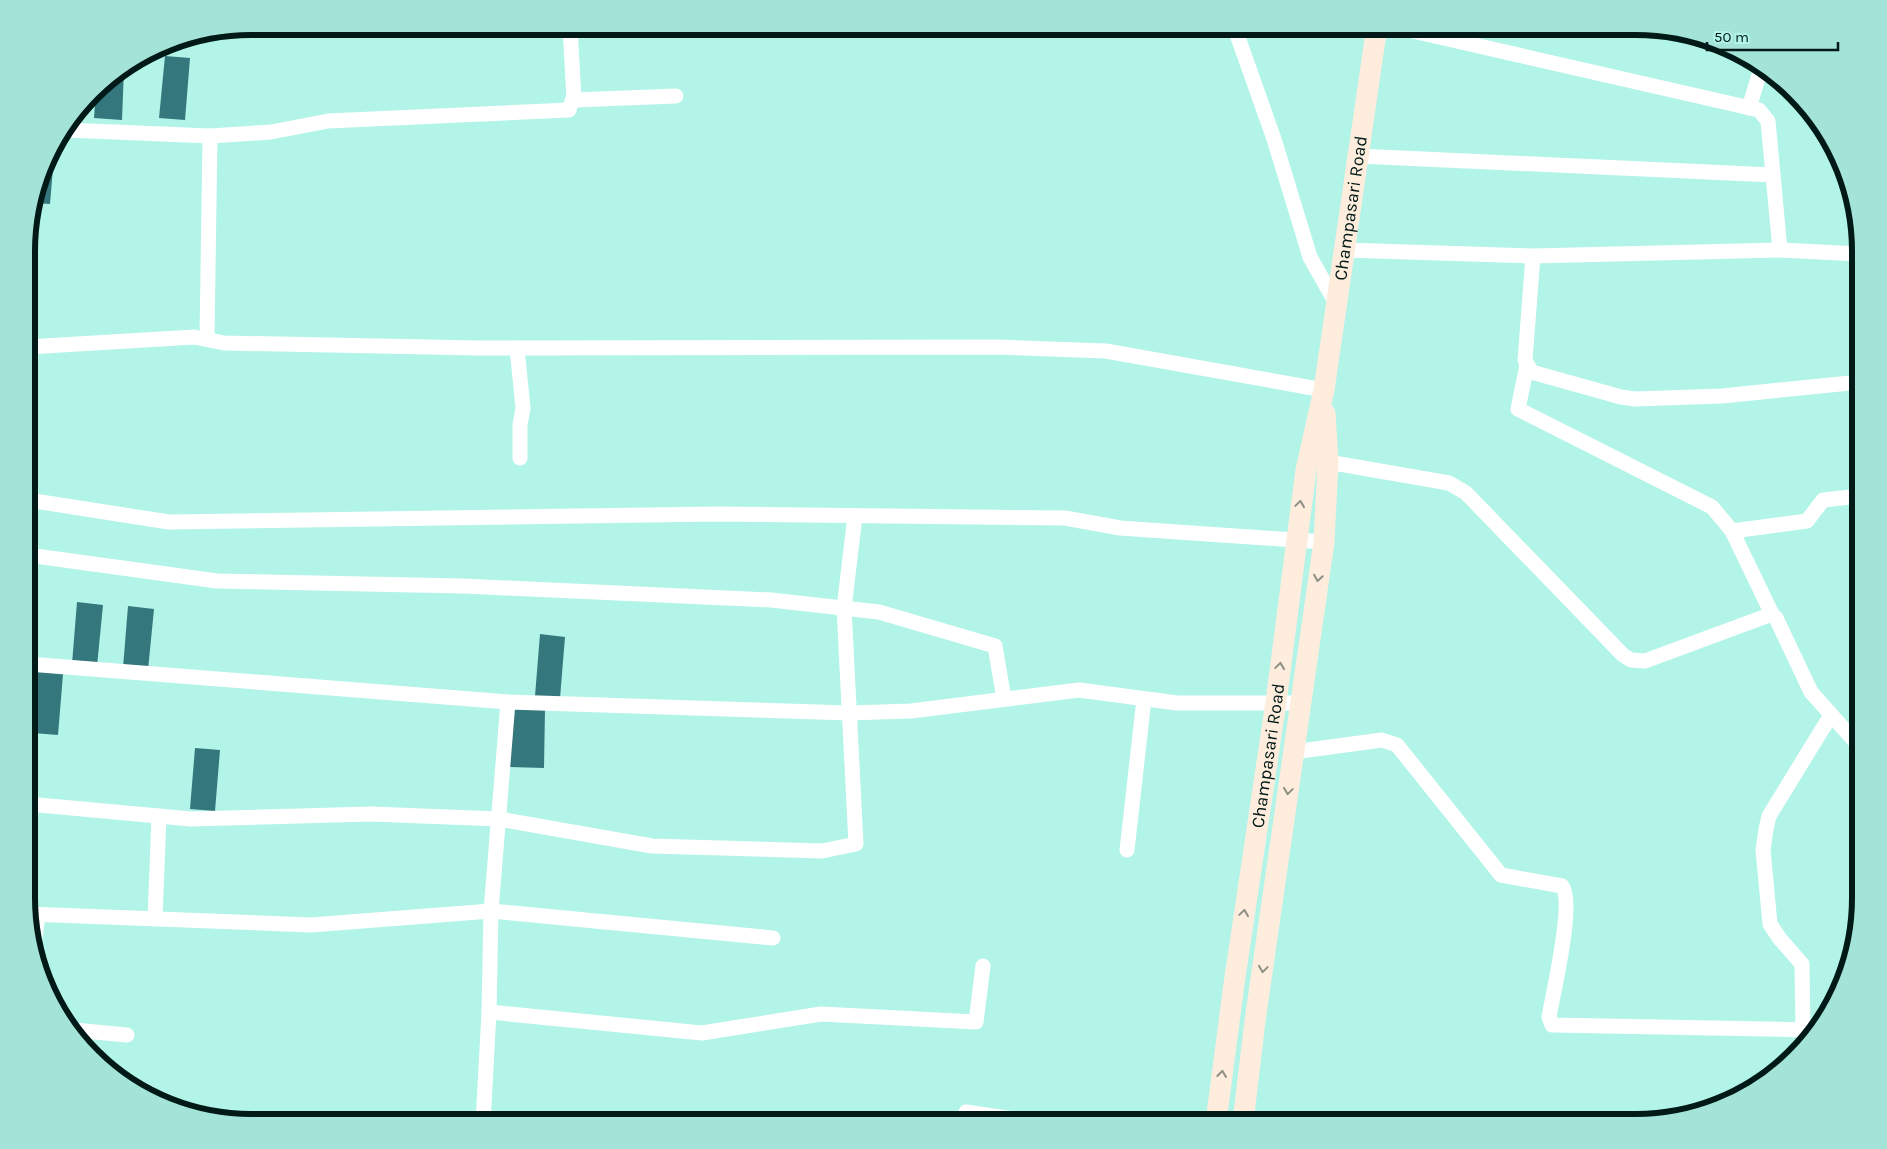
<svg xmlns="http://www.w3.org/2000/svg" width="1887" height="1149" viewBox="0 0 1887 1149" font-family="Karla,sans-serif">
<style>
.building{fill:#34777c}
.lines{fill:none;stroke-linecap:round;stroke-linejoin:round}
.minor{stroke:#fff;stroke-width:15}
.secondary{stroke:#feecdd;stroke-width:21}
.oneway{stroke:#8c8e84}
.labels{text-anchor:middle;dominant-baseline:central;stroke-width:5;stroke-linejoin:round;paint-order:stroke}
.street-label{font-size:18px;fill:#011a17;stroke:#b2f4e8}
.rim{fill:none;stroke:#011a17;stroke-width:6}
</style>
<rect width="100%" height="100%" fill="#b2f4e8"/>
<g class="building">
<path d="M165 56 190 58 185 120 159 118Z"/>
<path d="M124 69 122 120 94 118 96 90 103 82Z"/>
<path d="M55 144 50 204 34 203 50 151Z"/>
<path d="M77 602 103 605 97 666 72 664Z"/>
<path d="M128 606 154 609 148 670 123 668Z"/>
<path d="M540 634 565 637 560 698 535 696Z"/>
<path d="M38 671 63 674 58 735 33 733Z"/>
<path d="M510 708H545L544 768 510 767Z"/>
<path d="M195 748 220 750 215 811 190 809Z"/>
</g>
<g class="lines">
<g class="minor">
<path d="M570 26 574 100 676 96"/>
<path d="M1234 26 1274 139 1310 257 1337 305"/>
<path d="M1391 26 1759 110 1768 121 1780 250"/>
<path d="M1749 108 1762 65"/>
<path d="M66 130 210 136 207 339"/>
<path d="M210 136 271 132 328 121 569 110 574 95"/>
<path d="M1358 156 1773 175"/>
<path d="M1344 250 1533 256 1780 250 1860 254"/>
<path d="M1533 256 1525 360 1531 371 1535 373 1621 397 1635 399 1722 396 1860 382"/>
<path d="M28 347 194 337 224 343 478 348 997 347 1106 351 1324 390"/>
<path d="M517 348 523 408 520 425V458"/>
<path d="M1527 365 1518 409 1712 507 1732 531 1772 614"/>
<path d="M1328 462 1449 483 1466 493 1623 655 1631 660 1645 661 1772 614 1776 618 1811 692 1860 747"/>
<path d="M28 500 169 522 717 514 1065 518 1120 528 1324 542"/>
<path d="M1732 531 1807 521 1823 500 1860 496"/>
<path d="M28 555 217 581 463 586 771 600 879 612 995 646 1004 699"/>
<path d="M28 664 508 702 849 713 911 711 1079 690 1177 703H1300"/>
<path d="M1293 752 1382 740 1397 745 1501 875 1562 886C1575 902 1553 993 1549 1017L1552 1025 1816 1030"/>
<path d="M28 804 191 819 371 814 499 819 652 846 822 851 856 844 844 608 855 516"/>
<path d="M1127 850 1144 699"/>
<path d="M28 914 311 925 491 911 773 938"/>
<path d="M155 919 159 816"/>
<path d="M34 945 38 915"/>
<path d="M489 1012 702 1033 821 1014 976 1022 983 966"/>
<path d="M74 1030 127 1035"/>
<path d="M1803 1030 1802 964 1780 939 1770 924 1763 850 1766 829 1769 816 1831 715"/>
<path d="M966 1112 1034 1122"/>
<path d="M483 1123 489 1012 491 911 508 702"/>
</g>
<g class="secondary">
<path id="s1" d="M1216 1122 1234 984 1276 702 1306 470 1324 390 1377 26"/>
<path d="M1243 1122 1255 1021 1324 542 1328 462 1325 413"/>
</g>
</g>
<defs><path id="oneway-chevron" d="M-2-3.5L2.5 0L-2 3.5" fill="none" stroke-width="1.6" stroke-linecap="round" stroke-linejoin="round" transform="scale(1.25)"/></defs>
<g class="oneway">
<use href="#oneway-chevron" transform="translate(1300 504) rotate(-82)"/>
<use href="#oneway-chevron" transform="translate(1318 578) rotate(99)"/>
<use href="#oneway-chevron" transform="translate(1280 666) rotate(-82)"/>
<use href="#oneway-chevron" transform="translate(1288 791) rotate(98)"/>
<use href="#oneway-chevron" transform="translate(1244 913) rotate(-82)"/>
<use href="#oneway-chevron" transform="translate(1263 969) rotate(98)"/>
<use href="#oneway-chevron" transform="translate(1222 1074) rotate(-83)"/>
</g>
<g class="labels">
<g class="street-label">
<text stroke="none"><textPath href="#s1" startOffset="924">Champasari Road</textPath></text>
<text stroke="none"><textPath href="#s1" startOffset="370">Champasari Road</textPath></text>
</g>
</g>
<path d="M0 0H1887V1149H0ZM251 35H1636A216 216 0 0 1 1852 251V898A216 216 0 0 1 1636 1114H251A216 216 0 0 1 35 898V251A216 216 0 0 1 251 35Z" fill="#a4e3d7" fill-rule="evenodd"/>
<path class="rim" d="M251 35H1636A216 216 0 0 1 1852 251V898A216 216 0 0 1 1636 1114H251A216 216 0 0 1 35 898V251A216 216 0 0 1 251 35Z"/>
<path d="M1707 42v8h131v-8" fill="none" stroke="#011a17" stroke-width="2.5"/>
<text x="1714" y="42" font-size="15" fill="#011a17" stroke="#b2f4e8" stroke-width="4" paint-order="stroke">50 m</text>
</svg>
